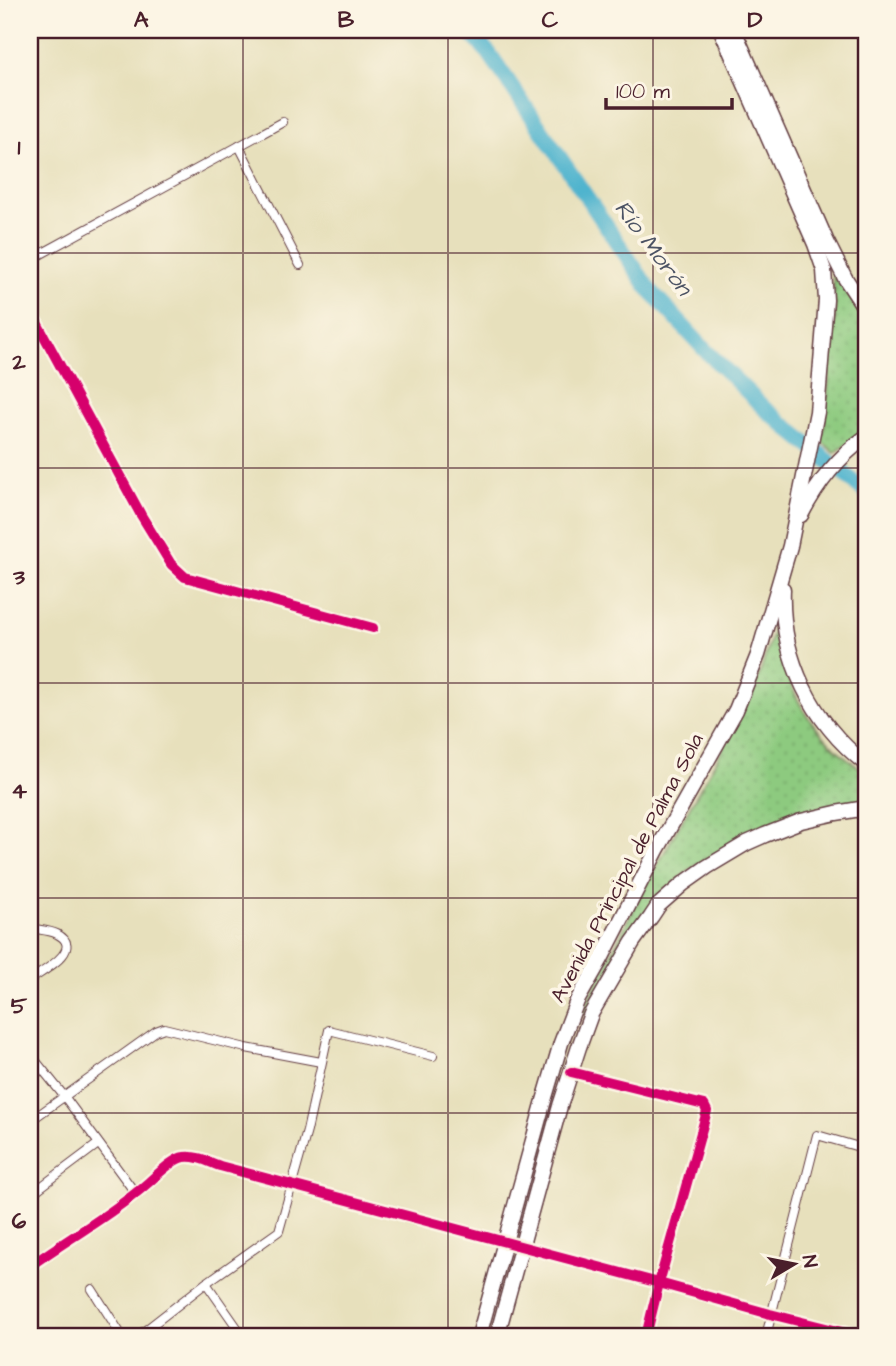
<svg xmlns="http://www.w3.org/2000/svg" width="896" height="1366" viewBox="0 0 896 1366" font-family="'Architects Daughter',sans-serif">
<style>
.grass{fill:url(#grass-dots);stroke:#6c7455;stroke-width:2}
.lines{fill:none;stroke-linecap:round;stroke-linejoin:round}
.river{stroke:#4fb4ce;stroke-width:16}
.street-casing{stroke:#623c41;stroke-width:10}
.highway-casing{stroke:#623c41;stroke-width:17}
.street{stroke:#fff;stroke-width:8}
.highway{stroke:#fff;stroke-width:14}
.street-bridge-casing{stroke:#623c41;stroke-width:10;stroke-linecap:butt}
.street-bridge{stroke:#fff;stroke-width:8}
.cycleway-casing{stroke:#fcf5e5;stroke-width:15}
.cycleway{stroke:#d6006c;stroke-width:10}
.grid{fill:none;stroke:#4a1f2b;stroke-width:2;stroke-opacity:0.55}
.labels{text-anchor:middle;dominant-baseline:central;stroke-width:7;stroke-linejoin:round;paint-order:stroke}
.street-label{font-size:21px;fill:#4a1f2b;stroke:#fcf5e5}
.water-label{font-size:23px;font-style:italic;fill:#4c5364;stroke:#fcf5e5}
.neatline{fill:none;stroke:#4a1f2b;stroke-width:2.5}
.grid-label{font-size:23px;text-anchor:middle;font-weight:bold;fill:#4a1f2b}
</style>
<defs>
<pattern id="grass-dots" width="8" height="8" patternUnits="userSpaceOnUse" patternTransform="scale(1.75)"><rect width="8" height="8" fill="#8dca7f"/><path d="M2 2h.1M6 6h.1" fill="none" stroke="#7bad6e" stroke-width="1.8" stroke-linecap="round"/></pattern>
</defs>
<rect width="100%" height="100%" fill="#fcf5e5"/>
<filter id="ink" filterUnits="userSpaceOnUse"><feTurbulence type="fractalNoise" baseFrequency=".0143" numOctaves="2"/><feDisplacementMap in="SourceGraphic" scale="14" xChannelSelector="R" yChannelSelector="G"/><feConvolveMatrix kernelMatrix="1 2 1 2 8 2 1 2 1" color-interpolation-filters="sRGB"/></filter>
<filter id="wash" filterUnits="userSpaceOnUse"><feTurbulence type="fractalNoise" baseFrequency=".00686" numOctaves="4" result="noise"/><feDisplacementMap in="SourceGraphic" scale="28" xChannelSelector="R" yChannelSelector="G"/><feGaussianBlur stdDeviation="1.57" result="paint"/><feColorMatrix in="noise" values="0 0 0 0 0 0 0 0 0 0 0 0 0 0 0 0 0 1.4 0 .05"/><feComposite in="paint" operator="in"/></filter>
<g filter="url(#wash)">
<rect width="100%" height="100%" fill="#e7e0bc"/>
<g class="grass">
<path d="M833 274 866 318V430L835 453 821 441 824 430 835 314Z"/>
<path d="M775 624C779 641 782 660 788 677 802 718 831 749 866 772V801C828 801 792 816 759 832 741 841 723 849 706 859 651 892 614 960 585 1015L581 1013 642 892 737 723 760 673Z"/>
</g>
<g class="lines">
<path class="river" d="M467 30 489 53 649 289 706 351 765 409 866 492"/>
</g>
</g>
<g filter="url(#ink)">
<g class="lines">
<g class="street-casing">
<g id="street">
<path d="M239 146 300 265"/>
<path d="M30 260 283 122"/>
<path d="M30 310 141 515 171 564 185 577 373 628"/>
<path d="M30 928C38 930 49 930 57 934 86 949 41 972 30 980"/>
<path d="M30 1054 64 1096 136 1194"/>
<path d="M571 1072 704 1105 707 1111 659 1283 646 1336"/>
<path d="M30 1121 156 1031 164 1028 246 1048 321 1062"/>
<path d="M30 1195 98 1144"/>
<path d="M550 1255 858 1336"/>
<path d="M30 1266C68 1239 115 1212 149 1182 157 1175 174 1158 184 1157 196 1155 209 1162 220 1166L479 1235"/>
<path d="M206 1283 243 1336"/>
<path d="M92 1289 122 1336"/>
<path d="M138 1336 206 1283 279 1231 307 1131 329 1030 433 1056"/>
<path d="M766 1336 817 1135 866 1149"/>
</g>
</g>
<g class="highway-casing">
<g id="highway">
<path d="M734 30 826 240 845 278 866 310"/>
<path d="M801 515C817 484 838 457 866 437"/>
<path d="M783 589C780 658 812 722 866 764"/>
<path d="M479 1336 543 1104 561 1043 577 1001 601 959 657 850 736 710 758 655 790 546 817 412 826 300 824 270 815 244 721 30"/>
<path d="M497 1336 560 1106 579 1047 591 1014 633 942 651 917 659 905 683 884 707 867 747 843 765 835 801 821 836 813 866 808"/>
</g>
</g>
<use href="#street" class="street"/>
<use href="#highway" class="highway"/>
<g class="street-bridge-casing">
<path id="street-bridge" d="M479 1235 550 1255"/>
</g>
<use href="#street-bridge" class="street-bridge"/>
<g class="cycleway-casing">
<g id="cycleway">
<path d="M30 310 141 515 171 564 185 577 373 628"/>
<path d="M571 1072 704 1105 707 1111 659 1283 646 1336"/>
<path d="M30 1266C68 1239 115 1212 149 1182 157 1175 174 1158 184 1157 196 1155 209 1162 220 1166L659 1283 770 1314 858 1336"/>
</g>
</g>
<use href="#cycleway" class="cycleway"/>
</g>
</g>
<path class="grid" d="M243 30V1336M448 30V1336M653 30V1336M30 253H866M30 468H866M30 683H866M30 898H866M30 1113H866"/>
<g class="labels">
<g class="street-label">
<text transform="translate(627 868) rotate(-62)">Avenida Principal de Palma Sola</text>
</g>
<g class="water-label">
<text transform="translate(653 248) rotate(53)">Río Morón</text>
</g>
</g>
<rect width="896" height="1366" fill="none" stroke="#fcf5e5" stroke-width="77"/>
<g transform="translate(794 1264) rotate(80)" stroke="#fcf5e5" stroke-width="5" paint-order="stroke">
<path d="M0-5L12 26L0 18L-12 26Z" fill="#4a1f2b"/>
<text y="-10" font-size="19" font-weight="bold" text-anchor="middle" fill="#4a1f2b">N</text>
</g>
<path d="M606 98v10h126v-10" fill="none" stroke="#4a1f2b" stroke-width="3.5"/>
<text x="616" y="98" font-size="21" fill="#4a1f2b" stroke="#fcf5e5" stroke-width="5" paint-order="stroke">100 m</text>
<rect x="38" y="38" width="820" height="1290" class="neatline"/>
<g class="grid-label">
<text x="141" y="27">A</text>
<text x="346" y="27">B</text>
<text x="550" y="27">C</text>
<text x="755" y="27">D</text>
<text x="19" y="154">1</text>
<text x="19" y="369">2</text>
<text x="19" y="584">3</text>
<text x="19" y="798">4</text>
<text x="19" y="1013">5</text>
<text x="19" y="1228">6</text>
</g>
</svg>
